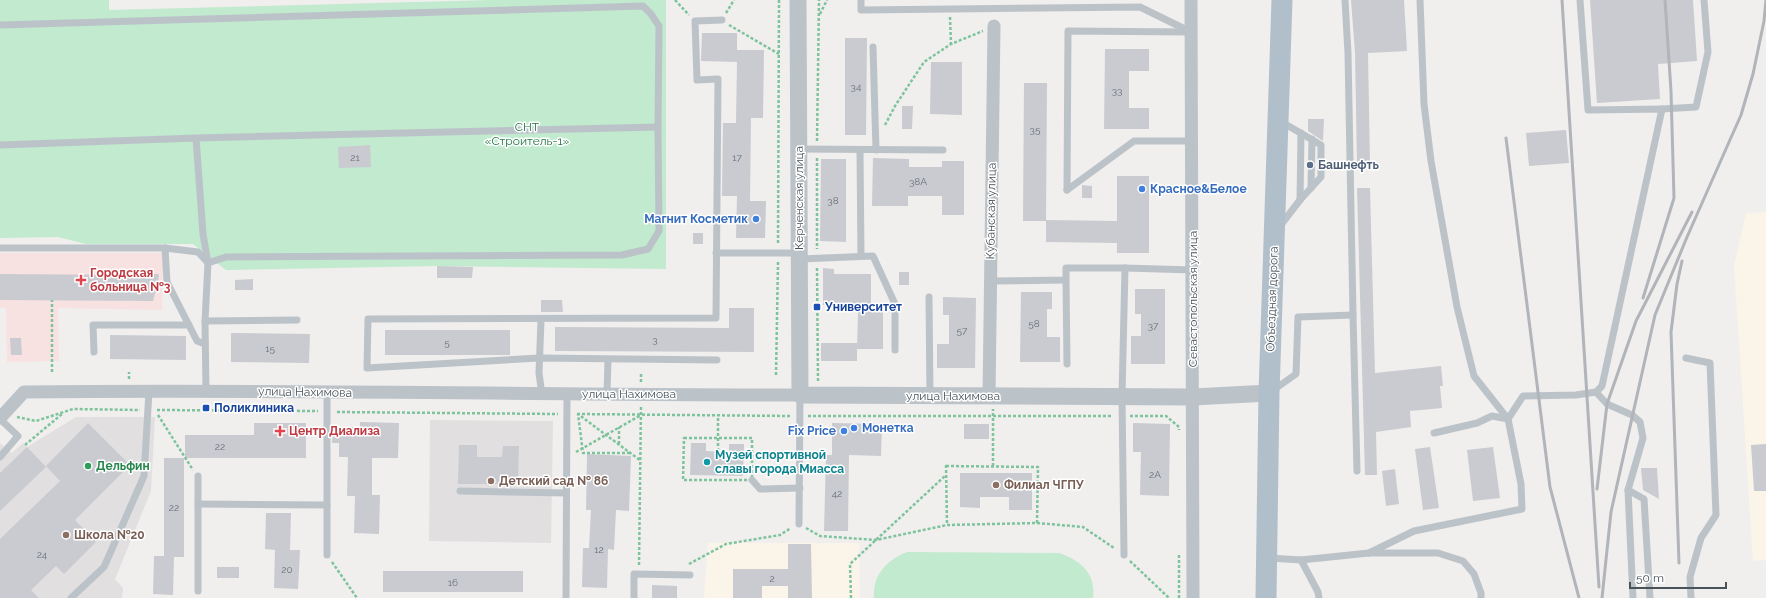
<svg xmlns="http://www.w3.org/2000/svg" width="1766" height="598" viewBox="0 0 1766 598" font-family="Raleway,sans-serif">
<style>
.commercial{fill:#faf4e9}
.education{fill:#e1dfe0}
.medical{fill:#f8e1e1}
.green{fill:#c1eace}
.building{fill:#c9cbd0}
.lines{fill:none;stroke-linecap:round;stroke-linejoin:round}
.path{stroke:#7dc49c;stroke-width:2.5;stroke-dasharray:3 2;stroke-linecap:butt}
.service{stroke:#bbc3c9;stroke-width:7}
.minor{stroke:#bbc3c9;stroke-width:13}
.tertiary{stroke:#bbc3c9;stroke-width:17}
.primary{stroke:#b1bfca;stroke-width:21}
.rail{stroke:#b1b4b8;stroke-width:3}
.service-dot{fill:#5c6f8a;stroke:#fff;stroke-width:1.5}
.shop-dot{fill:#3f7fe0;stroke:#fff;stroke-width:1.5}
.health-dot{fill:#e0444e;stroke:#fff;stroke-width:1.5}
.transit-dot{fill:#1a4fb4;stroke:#fff;stroke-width:1.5}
.culture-dot{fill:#0f9aa8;stroke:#fff;stroke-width:1.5}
.leisure-dot{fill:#2e9e5b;stroke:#fff;stroke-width:1.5}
.education-dot{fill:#8d6e63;stroke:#fff;stroke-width:1.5}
.labels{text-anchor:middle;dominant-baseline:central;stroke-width:3;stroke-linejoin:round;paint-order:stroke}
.number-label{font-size:10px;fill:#687077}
.park-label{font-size:12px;fill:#217344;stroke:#fff}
.service-label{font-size:12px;font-weight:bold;fill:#4e5e75;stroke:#fff;text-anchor:start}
.shop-label{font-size:12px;font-weight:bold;fill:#366cbe;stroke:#fff;text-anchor:start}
.street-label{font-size:12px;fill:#485259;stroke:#fff}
.health-label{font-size:12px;font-weight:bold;fill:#be3a42;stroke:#fff;text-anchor:start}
.transit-label{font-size:12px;font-weight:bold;fill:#164399;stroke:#fff;text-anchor:start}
.culture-label{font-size:12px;font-weight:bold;fill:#0d838f;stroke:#fff;text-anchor:start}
.leisure-label{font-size:12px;font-weight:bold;fill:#27864d;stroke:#fff;text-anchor:start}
.education-label{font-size:12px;font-weight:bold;fill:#785e54;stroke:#fff;text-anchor:start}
</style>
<rect width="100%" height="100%" fill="#f1eeee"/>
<g class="commercial">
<path d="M1766 212V560L1753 561 1734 266 1746 213Z"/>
<path d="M708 543H859L860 598H704Z"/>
</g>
<g class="education">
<path d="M76 417H155L151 491 115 579 123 588 122 598H0V443L12 453 23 443 27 447Z"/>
<path d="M430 420 553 421 551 543 429 541Z"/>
</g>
<path class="medical" d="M0 253H163L162 310 58 308 59 361 7 362 6 308H0Z"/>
<g class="green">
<path d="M0 0H109V10L491 0H666V269L437 266 226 270 193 244H86L58 237 0 238Z"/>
<path d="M907 552 1059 553C1080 560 1096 573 1093 598H874C872 575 887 560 907 552Z"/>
</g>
<g class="building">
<path d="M1351 0H1404L1407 51 1368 53 1370 164 1357 165 1355 53Z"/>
<path d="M1590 0H1693L1697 61 1658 64 1660 99 1597 103Z"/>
<path d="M702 33H737V50H764L763 118H751L750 201H766L765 238H736L737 196H722L723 123H736L737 62 701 61Z"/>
<path d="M845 38H867L866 135H845Z"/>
<path d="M1105 49H1149V71H1129V108H1149V129H1104Z"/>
<path d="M931 62H962V115L930 114Z"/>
<path d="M1024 83H1047L1046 220 1117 221V176H1149V253H1117V243L1046 242V221H1023Z"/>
<path d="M902 106H913L912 129H902Z"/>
<path d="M1308 119H1324L1323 141 1308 131Z"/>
<path d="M1566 130 1569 163 1529 166 1526 133Z"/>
<path d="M370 145 371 167 339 168 338 147Z"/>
<path d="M873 158 909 159V167H942V161H964V215H942V196H908V206H872Z"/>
<path d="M821 159H846V242L820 241Z"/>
<path d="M1082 185 1092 186V198H1082Z"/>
<path d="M1357 188H1370L1375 373 1441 366 1443 386H1440L1442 408 1410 411 1411 427 1376 432 1377 475H1365Z"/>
<rect x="693" y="233" width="10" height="11"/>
<path d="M437 266 473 267 472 278H437Z"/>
<path d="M823 268 834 269V274H871V311H883V349H857L858 311H846V306L823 305Z"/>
<rect x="899" y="272" width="10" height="13"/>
<path d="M0 274 140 275V274H159L158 282 153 301 0 300Z"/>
<path d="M253 279V290H235V280Z"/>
<path d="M1135 289H1165V364H1131V336H1141V314H1135Z"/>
<path d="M1021 292H1052V309H1047V337H1060V362H1020Z"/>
<path d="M943 297 976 298 975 368H937V344H949V315H943Z"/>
<path d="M541 300H562L563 312H541Z"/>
<path d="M729 308H754V352L555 351V327L729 328Z"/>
<rect x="385" y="330" width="125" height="25"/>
<path d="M231 333 310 334 309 363 231 362Z"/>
<path d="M110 335 186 336V360L110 359Z"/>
<path d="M10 338H21L22 355H11Z"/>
<rect x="821" y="343" width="36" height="18"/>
<path d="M360 422 399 423 398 458H372V495H380L379 534 354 533 355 496H347L348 457H339V443H332L333 427H360Z"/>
<path d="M88 423 130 465 75 520 96 542 64 574 56 566 31 590 39 598H0V539L60 481 46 466Z"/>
<path d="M254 423H306V458H185V435H254Z"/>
<path d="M832 423 882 424 881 456 849 455 848 531H824L826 455H832Z"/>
<path d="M1133 423 1170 424 1169 496 1140 495 1141 452H1133Z"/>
<rect x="964" y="424" width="25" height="15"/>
<path d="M691 443H706V451L729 452V444H744L743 476 690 475Z"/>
<path d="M1766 444V491H1754L1751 445Z"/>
<path d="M459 445H477V457H502L503 446H519L518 484H458Z"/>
<path d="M27 447 46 467 0 511V473Z"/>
<path d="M1430 447 1439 508 1423 510 1415 449Z"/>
<path d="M1493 447 1500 498 1473 501 1467 450Z"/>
<path d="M587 454 631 456 629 511 616 510 614 550 608 549 607 588 582 587 583 548H589L591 510H586Z"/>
<path d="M164 458H184V557H174L173 595 153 594 154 556H164Z"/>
<path d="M1641 468H1657L1659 499 1643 490Z"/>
<path d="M1395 469 1399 504 1386 506 1382 471Z"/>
<path d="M960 473H1032V510H1009V497H980V508L960 507Z"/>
<path d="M266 513H291L290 550H300L298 589 274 588 275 550 265 549Z"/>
<path d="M788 544H811L812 598H788V586H762V598H733V569H788Z"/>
<rect x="217" y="567" width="22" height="11"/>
<rect x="383" y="571" width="140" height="21"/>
<path d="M652 585 677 586V598H652Z"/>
</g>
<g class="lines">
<g class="path">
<path d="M675 0 689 15"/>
<path d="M726 13 734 0"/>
<path d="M820 14 827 0"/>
<path d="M950 17 951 44"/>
<path d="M729 25 779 54"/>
<path d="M885 125 895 106 924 62 951 44 983 31"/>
<path d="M817 141 819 0"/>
<path d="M817 158V249"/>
<path d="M778 243 779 0"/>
<path d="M817 268 818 381"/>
<path d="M52 372V300"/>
<path d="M641 374V383"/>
<path d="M776 375 778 262"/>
<path d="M129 379V372"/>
<path d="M157 410 318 411"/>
<path d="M337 412 558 414"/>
<path d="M577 414 792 416"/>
<path d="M158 415 193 470"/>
<path d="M808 416H1113"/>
<path d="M1130 416H1166L1179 427V430"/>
<path d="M17 417 36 421 73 409 140 410"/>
<path d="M684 438H752V480H683Z"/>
<path d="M619 444V427"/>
<path d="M25 445 62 414"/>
<path d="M718 451V415"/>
<path d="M576 452 641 415"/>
<path d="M630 453H583L578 414 641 461"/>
<path d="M946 466 1038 467 1037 523 947 525Z"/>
<path d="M993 466V409"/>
<path d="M1037 523 1083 527 1114 548"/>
<path d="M806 528 820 536 876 540 947 525"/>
<path d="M1130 561 1169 598"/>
<path d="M332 562 357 598"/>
<path d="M689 564 726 544 780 535 791 528"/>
<path d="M639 565 641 406"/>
<path d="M851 598 850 564 946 475"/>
<path d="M1179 598V553"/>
</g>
<g class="service">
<path d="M861 0V10L1140 7 1191 32"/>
<path d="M1345 0 1348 53 1353 315"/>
<path d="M0 25 643 6 651 14 659 26 658 127"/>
<path d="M873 47 876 150"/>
<path d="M1662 109 1696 107 1708 52 1704 0"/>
<path d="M1280 121 1321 145V177L1300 200 1280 226"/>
<path d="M0 145 196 138 203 234 208 263 226 257 622 255 648 249 659 231 658 127 196 138"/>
<path d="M799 149 943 150"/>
<path d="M860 150 861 256"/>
<path d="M1311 188 1312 139"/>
<path d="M1067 190 1068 31 1189 32"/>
<path d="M1067 190 1134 141H1192"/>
<path d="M1300 200 1301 133"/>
<path d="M0 248H165L198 252 208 263 205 321 206 390"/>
<path d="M165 248 167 282 197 341 205 344"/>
<path d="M716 253H799"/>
<path d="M800 259 873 256 895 304V350"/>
<path d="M1066 280 1067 364"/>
<path d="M990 281 1066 280V268H1125L1193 270"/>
<path d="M929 297 930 396"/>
<path d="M541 320 539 373 542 395"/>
<path d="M205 321 297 320"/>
<path d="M94 352 93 325H189"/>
<path d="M1686 358 1710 363 1716 515 1701 538 1690 577 1691 598"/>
<path d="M717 360 539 358 367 368 368 319 716 318 718 79 697 80 695 21 722 20"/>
<path d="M1272 391 1296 374 1298 317 1353 315 1357 471"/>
<path d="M1596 392 1607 404 1632 415 1640 422 1643 438 1628 490"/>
<path d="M607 394 608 360"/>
<path d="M0 419 18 436 0 457"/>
<path d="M1434 433 1477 423 1492 416 1508 419 1523 396 1576 395 1596 392 1602 386 1662 109 1588 110 1580 0"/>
<path d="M752 480 760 489 800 488"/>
<path d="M460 491 566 493"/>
<path d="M198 504 327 505"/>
<path d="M799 524 800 395"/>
<path d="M1369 553 1414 531 1522 509 1521 484 1508 419 1474 376 1457 307 1431 161 1424 104 1420 0"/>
<path d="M327 555V392"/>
<path d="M1124 555 1122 396 1125 268"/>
<path d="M1269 558 1301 560 1369 553H1438L1463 561 1474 574 1481 593V598"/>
<path d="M1301 560 1318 592 1319 598"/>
<path d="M198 591V476"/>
<path d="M71 598 104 567 144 476 149 391"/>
<path d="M566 598 567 394"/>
<path d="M634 598V574L690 575"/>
<path d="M1633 598 1628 490 1644 499 1650 598"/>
</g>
<g class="minor">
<path d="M1191 0 1193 598"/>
<path d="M989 396 994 26"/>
<path d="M0 418 24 392C283 389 542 395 800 395"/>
</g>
<path class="tertiary" d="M798 0 800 395 1193 397 1269 393"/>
<path class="primary" d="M1266 598 1269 393 1282 0"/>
<g class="rail">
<path d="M1562 0 1599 587"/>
<path d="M1506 138 1550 487 1579 598"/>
<path d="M1643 298 1674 198 1671 91 1665 0"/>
<path d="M1597 489 1607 404 1636 321 1692 212"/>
<path d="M1679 563 1671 332 1677 284 1682 261"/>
<path d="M1602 598 1611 512 1655 315 1687 237 1741 115 1753 74 1764 21 1766 0"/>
</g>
</g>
<circle class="service-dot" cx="1310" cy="165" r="4"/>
<g class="shop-dot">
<circle cx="1142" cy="189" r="4"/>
<circle cx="756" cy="219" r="4"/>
<circle cx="854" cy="428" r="4"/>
<circle cx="844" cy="431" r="4"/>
</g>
<g class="health-dot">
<path d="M79 274h4v4h4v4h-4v4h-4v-4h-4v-4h4z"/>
<path d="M278 425h4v4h4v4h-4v4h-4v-4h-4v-4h4z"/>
</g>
<g class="transit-dot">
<rect x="813" y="303" width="8" height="8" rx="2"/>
<rect x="202" y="404" width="8" height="8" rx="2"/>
</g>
<circle class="culture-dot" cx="707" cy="462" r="4"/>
<circle class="leisure-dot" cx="88" cy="466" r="4"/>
<g class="education-dot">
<circle cx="491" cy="481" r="4"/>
<circle cx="996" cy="485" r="4"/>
<circle cx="66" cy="535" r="4"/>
</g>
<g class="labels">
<g class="number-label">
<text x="856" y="86">34</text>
<text x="1117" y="90">33</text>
<text x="1035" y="129">35</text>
<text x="355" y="157">21</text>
<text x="737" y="157">17</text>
<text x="918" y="181">38А</text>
<text x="833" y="200">38</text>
<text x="1034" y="323">58</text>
<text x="1153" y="325">37</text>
<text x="962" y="330">57</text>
<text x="655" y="339">3</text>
<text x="447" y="342">5</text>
<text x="270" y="348">15</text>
<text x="220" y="446">22</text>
<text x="1155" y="474">2А</text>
<text x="837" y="493">42</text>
<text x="174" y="507">22</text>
<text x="599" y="549">12</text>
<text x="42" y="554">24</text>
<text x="287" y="569">20</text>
<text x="772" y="578">2</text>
<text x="453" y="582">16</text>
</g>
<g class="park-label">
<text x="527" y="127">СНТ<tspan x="527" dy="14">«Строитель-1»</tspan></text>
</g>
<g class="service-label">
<text x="1318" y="165">Башнефть</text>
</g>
<g class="shop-label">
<text x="1150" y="189">Красное&amp;Белое</text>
<text x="748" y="219" text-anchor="end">Магнит Косметик</text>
<text x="862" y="428">Монетка</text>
<text x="836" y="431" text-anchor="end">Fix Price</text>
</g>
<g class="street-label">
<text transform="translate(799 198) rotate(-90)">Керченская улица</text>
<text transform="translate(991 211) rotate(-89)">Кубанская улица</text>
<text transform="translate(1193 299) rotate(-90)">Севастопольская улица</text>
<text transform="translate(1272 299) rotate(-88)">Объездная дорога</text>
<text transform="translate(305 392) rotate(1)">улица Нахимова</text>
<text x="629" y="394">улица Нахимова</text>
<text x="953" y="396">улица Нахимова</text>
</g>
<g class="health-label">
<text x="90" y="273">Городская<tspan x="90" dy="14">больница №3</tspan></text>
<text x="289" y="431">Центр Диализа</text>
</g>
<g class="transit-label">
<text x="825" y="307">Университет</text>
<text x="214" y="408">Поликлиника</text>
</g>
<g class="culture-label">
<text x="715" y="455">Музей спортивной<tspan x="715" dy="14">славы города Миасса</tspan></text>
</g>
<g class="leisure-label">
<text x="96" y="466">Дельфин</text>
</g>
<g class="education-label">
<text x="499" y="481">Детский сад № 86</text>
<text x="1004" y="485">Филиал ЧГПУ</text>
<text x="74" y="535">Школа №20</text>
</g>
</g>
<path d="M1630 582v6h96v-6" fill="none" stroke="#485259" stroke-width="2"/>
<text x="1636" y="582" font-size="12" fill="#485259" stroke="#ffffff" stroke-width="3" paint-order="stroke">50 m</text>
</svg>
